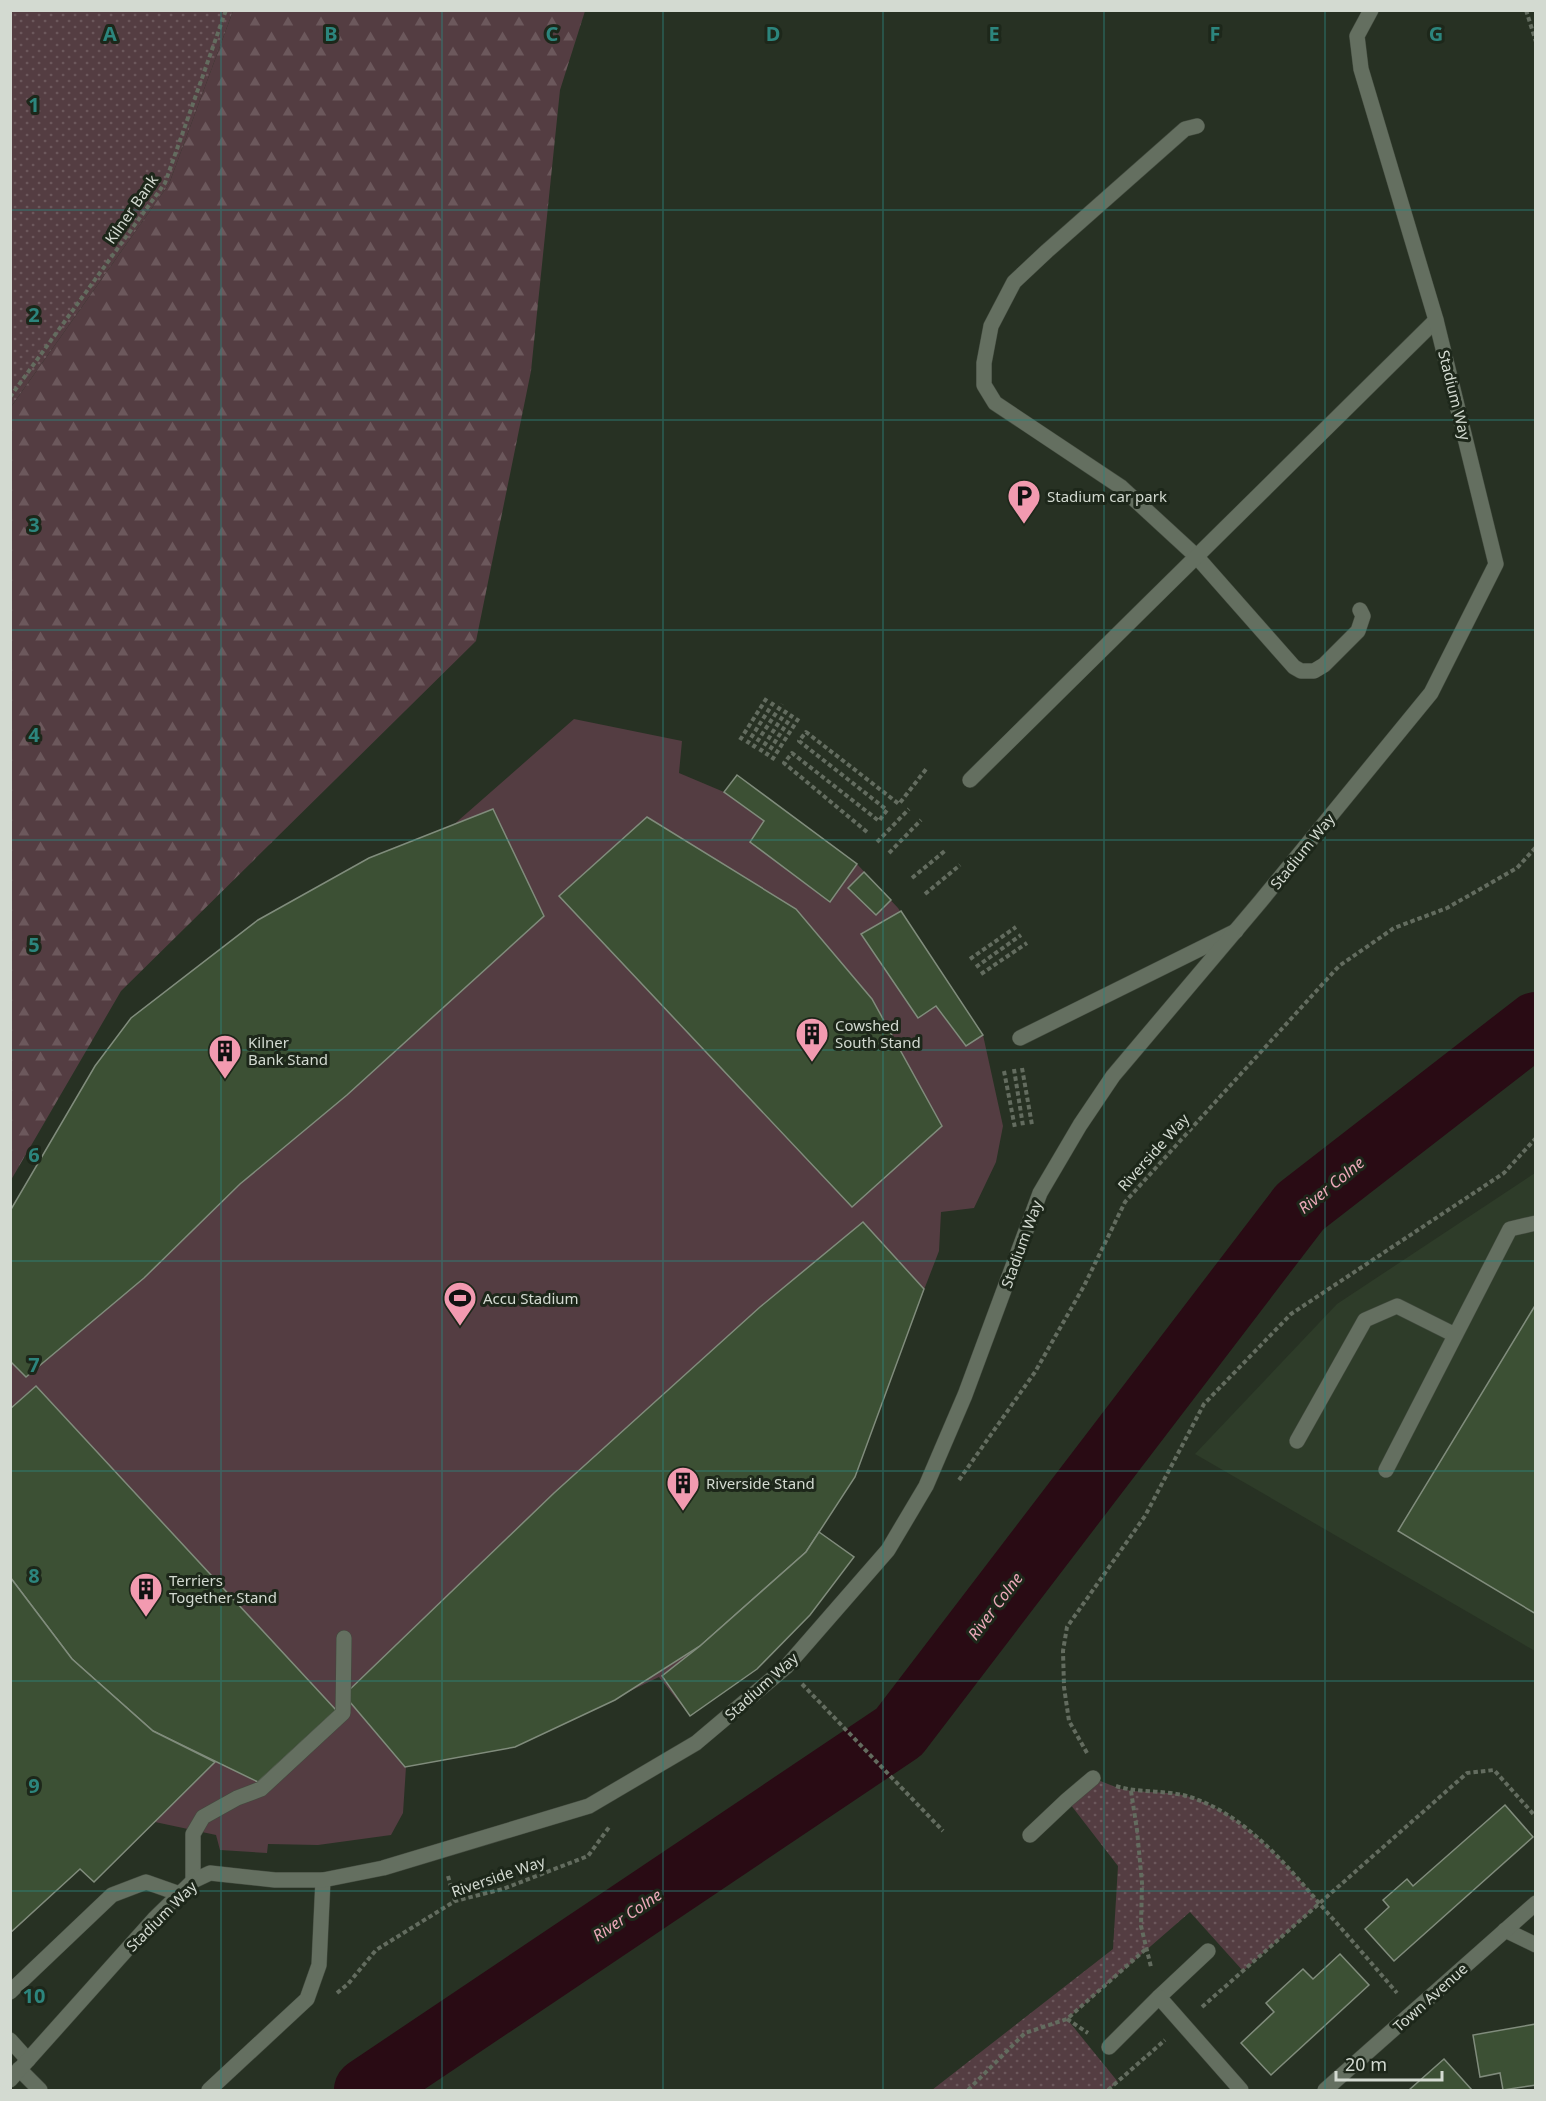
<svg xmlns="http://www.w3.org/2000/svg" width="1546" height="2101" viewBox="0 0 1546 2101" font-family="'Noto Sans',sans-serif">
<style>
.built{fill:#2e3c29}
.grass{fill:url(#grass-dots)}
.forest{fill:url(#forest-firs)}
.garden{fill:#543d42}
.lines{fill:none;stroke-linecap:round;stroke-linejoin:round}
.river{stroke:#290b14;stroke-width:64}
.building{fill:#3c5034;stroke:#808c7c;stroke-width:1.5}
.service-casing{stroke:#434b3f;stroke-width:16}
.pedestrian-casing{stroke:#434b3f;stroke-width:16}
.minor-casing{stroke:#434b3f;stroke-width:16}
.path{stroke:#636c5f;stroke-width:4;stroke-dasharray:4.5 3;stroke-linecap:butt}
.service{stroke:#646f60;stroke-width:15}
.pedestrian{stroke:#646f60;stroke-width:15}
.minor{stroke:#646f60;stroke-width:15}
.grid{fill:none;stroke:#2c857d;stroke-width:1.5;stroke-opacity:0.55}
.labels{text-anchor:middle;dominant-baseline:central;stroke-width:6;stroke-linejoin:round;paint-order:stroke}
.street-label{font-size:15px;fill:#d3dad1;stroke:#1d271a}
.poi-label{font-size:15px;fill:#d3dad1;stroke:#1d271a;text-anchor:start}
.water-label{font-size:16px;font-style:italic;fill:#eca9b9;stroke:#1d271a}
.grid-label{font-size:20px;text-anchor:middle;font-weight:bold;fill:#2c857d;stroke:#1d271a;stroke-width:6;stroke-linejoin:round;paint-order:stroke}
</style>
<defs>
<pattern id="grass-dots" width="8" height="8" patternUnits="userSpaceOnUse" patternTransform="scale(1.5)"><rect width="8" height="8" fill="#543d42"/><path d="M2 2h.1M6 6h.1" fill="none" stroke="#6c585c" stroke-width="1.8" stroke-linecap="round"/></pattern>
<pattern id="forest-firs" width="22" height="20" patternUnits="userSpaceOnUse" patternTransform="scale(1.5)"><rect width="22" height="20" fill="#543d42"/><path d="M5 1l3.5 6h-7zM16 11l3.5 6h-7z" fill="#6c585c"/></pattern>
</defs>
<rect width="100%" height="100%" fill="#273123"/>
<path class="built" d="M1535 1173V1651L1195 1454 1337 1304Z"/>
<g class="grass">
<path d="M11 11H233L169 184 11 407Z"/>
<path d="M1093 1778C1106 1783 1120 1790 1133 1791 1153 1793 1174 1791 1193 1798 1246 1817 1284 1862 1320 1903L1243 1971 1190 1912 1067 2019 1118 2082 1108 2090H932L1113 1949 1118 1866 1067 1800Z"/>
</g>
<path class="forest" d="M233 11H585L560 90 531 371 476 641 121 991 11 1180V407L169 184Z"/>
<path class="garden" d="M574 719 682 741 679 773 724 792 737 775 857 864 898 908 983 1035 1003 1126 996 1162 974 1208 941 1212 939 1251 895 1365 855 1477 819 1532 854 1557 810 1615 757 1669 690 1716 659 1677 515 1747 406 1767 403 1813 391 1835 318 1845 268 1844 267 1853 220 1850 216 1835 155 1822 94 1882 80 1869 11 1933V1211L95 1066 131 1018 258 920 443 834Z"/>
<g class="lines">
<path class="river" d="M366 2090 899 1732 1300 1207 1536 1024"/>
</g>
<g class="building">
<path d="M737 775 857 864 830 902 750 842 764 821 724 792Z"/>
<path d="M493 809 544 916 347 1095 240 1184 144 1278 26 1377 10 1361V1211L95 1066 131 1018 258 920 369 858Z"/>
<path d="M647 817 796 909 872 999 942 1126 852 1207 559 896Z"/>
<path d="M864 872 891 900 876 915 848 888Z"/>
<path d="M901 911 983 1035 966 1046 936 1006 918 1018 861 934Z"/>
<path d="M863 1222 924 1289 855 1477 806 1552 700 1646 615 1700 515 1747 405 1767 344 1695 554 1493 760 1307Z"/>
<path d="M1536 1304V1614L1398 1531Z"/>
<path d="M36 1386 336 1710 258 1782 153 1731 72 1659 10 1577V1409Z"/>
<path d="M819 1532 854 1557 810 1615 757 1669 690 1716 662 1676 700 1646 806 1552Z"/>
<path d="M10 1577 72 1659 153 1731 215 1762 94 1882 80 1869 10 1933Z"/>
<path d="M1505 1805 1533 1837 1394 1961 1365 1929 1389 1907 1383 1900 1407 1879 1413 1886Z"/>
<path d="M1340 1954 1369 1985 1271 2075 1241 2043 1274 2012 1266 2003 1303 1969 1313 1979Z"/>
<path d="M1536 2024V2085L1503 2090 1500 2073 1480 2077 1473 2035Z"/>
<path d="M1444 2059 1472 2090H1409Z"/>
</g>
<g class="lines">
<g class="service-casing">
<g id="service">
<path d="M1197 126 1185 129 1047 251 1014 282 991 326 984 363V385L995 403 1121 487 1196 556 1294 667 1301 671H1314L1324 665 1358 631 1363 616 1360 610"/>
<path d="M970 780 1436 320"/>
<path d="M1020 1038 1236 931"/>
<path d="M1297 1441 1365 1320 1397 1306 1455 1335"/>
<path d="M1386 1470 1510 1229 1536 1223"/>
<path d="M193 1881V1834L203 1817 237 1798 261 1789 343 1713 344 1638"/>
<path d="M10 1992 112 1895 146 1882 180 1894"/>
<path d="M1159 1997 1208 1951"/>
<path d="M10 2040 28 2060"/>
<path d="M1109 2047 1159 1997 1241 2090"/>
<path d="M19 2069 40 2090"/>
<path d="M209 2090 307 1999 319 1965 323 1880"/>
</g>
</g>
<g class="pedestrian-casing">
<path id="pedestrian" d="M1030 1835 1067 1800 1093 1778"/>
</g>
<g class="minor-casing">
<g id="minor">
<path d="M1505 1930 1536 1945"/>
<path d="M10 2080 155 1918 193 1881 210 1873 275 1880H323L383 1868 589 1806 696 1743 786 1667 888 1550 926 1486 965 1395 1040 1193 1080 1125 1113 1076 1260 902 1431 693 1496 564 1436 320 1361 69 1357 36 1371 10"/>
<path d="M1325 2090 1536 1903"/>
</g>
</g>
<g class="path">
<path d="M1526 10 1536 42"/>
<path d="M10 397 165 183 226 10"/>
<path d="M740 740 768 696"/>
<path d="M747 744 775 700"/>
<path d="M753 748 782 704"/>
<path d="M760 752 788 708"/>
<path d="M766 756 794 712"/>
<path d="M772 760 800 716"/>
<path d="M867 832 784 763 792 753 879 821 887 810 799 741 806 732 899 804 927 768"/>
<path d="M877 842 909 809"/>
<path d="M889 853 921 820"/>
<path d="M912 878 946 850"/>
<path d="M925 894 960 865"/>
<path d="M970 959 1016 927"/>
<path d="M976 967 1021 935"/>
<path d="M981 974 1027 943"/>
<path d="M1022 1068 1032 1125"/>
<path d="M1014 1069 1023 1126"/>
<path d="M1004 1071 1015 1128"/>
<path d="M959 1480 1035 1372 1084 1286 1125 1202 1208 1110 1339 966 1394 928 1447 908 1517 868 1536 847"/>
<path d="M802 1684 943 1831"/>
<path d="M1087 1753 1069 1721 1064 1687 1063 1651 1067 1627 1145 1516 1204 1404 1291 1314 1504 1173 1536 1138"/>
<path d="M1116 1786C1141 1794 1168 1789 1193 1798 1249 1818 1287 1866 1325 1910 1349 1937 1373 1965 1397 1993"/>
<path d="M1131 1791 1137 1830 1142 1883 1141 1926 1151 1967"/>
<path d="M448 1876 455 1901"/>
<path d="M337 1993 348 1984 376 1950 455 1901 503 1889 588 1856 610 1826"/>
<path d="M1202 2007 1467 1773 1494 1770 1536 1817"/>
<path d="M1067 2019 1088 2033"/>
<path d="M968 2090 1025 2033 1067 2019 1147 1948"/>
<path d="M1108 2090 1165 2040"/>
</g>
<use href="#service" class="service"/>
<use href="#pedestrian" class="pedestrian"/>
<use href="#minor" class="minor"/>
</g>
<path class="grid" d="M221 10V2090M442 10V2090M663 10V2090M883 10V2090M1104 10V2090M1325 10V2090M10 210H1536M10 420H1536M10 630H1536M10 840H1536M10 1050H1536M10 1261H1536M10 1471H1536M10 1681H1536M10 1891H1536"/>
<defs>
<g id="parking-pin" transform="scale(1.725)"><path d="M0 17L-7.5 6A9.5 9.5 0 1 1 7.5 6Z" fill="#f29ab0" stroke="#1d271a"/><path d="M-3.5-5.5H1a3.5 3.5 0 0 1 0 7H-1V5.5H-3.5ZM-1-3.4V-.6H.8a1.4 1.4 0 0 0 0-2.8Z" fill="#111"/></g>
<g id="building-pin" transform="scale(1.725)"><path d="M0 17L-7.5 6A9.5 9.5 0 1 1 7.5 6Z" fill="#f29ab0" stroke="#1d271a"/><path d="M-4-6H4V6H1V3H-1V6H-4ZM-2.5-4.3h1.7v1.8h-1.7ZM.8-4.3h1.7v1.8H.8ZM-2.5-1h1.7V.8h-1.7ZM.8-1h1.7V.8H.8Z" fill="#111"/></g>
<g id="stadium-pin" transform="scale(1.725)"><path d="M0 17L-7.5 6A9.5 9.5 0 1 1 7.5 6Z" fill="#f29ab0" stroke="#1d271a"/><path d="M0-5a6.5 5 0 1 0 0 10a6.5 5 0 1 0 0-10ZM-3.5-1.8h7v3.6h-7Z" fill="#111"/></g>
</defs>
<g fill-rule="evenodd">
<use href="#parking-pin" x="1024" y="496"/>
<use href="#building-pin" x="812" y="1034"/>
<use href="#building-pin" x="225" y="1051"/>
<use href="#stadium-pin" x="460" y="1298"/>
<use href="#building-pin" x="683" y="1483"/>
<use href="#building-pin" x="146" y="1589"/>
</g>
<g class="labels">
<g class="street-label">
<text transform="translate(131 209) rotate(-55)">Kilner Bank</text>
<text transform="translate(1455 395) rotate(76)">Stadium Way</text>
<text transform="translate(1302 851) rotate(-51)">Stadium Way</text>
<text transform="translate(1153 1152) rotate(-48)">Riverside Way</text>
<text transform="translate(1021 1244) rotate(-70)">Stadium Way</text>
<text transform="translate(761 1686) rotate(-42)">Stadium Way</text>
<text transform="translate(498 1876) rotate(-19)">Riverside Way</text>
<text transform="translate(161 1916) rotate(-45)">Stadium Way</text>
<text transform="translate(1430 1997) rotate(-42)">Town Avenue</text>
</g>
<g class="poi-label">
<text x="1047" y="496">Stadium car park</text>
<text x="835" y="1025">Cowshed<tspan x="835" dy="17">South Stand</tspan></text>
<text x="248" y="1042">Kilner<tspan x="248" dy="17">Bank Stand</tspan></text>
<text x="483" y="1298">Accu Stadium</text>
<text x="706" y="1483">Riverside Stand</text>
<text x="169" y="1580">Terriers<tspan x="169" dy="17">Together Stand</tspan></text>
</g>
<g class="water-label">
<text transform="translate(1331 1185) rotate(-39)">River Colne</text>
<text transform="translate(995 1606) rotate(-53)">River Colne</text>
<text transform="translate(627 1915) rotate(-34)">River Colne</text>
</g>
</g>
<g class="grid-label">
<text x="110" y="41">A</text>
<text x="331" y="41">B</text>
<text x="552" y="41">C</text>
<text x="773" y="41">D</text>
<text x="994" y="41">E</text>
<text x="1215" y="41">F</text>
<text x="1436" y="41">G</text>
<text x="34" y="112">1</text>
<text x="34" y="322">2</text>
<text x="34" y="532">3</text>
<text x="34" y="742">4</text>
<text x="34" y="952">5</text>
<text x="34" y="1162">6</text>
<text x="34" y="1372">7</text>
<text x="34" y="1583">8</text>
<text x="34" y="1793">9</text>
<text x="34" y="2003">10</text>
</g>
<rect width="1546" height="2101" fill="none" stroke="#d3dad1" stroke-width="24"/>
<path d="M1336 2071v9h106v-9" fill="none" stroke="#d3dad1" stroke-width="3"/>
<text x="1345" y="2071" font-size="18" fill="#d3dad1" stroke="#1d271a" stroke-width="4.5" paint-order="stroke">20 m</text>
</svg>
